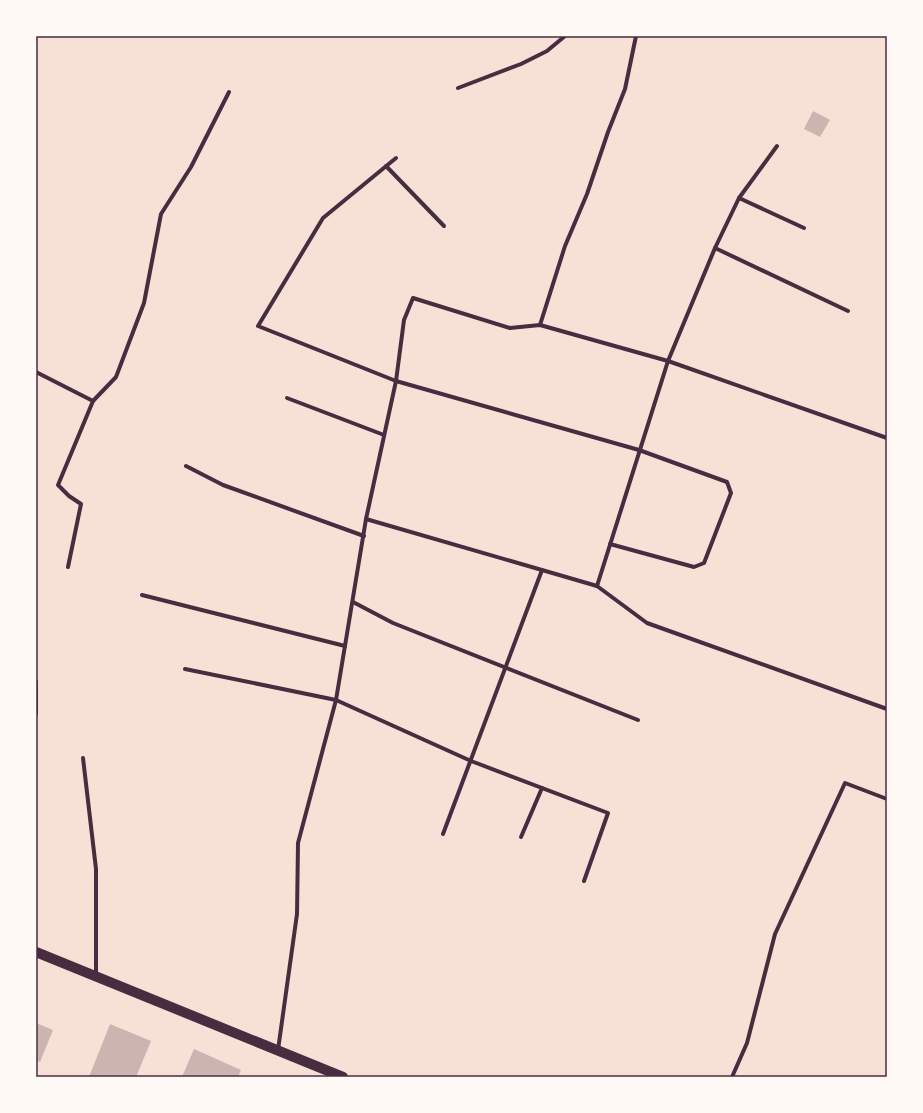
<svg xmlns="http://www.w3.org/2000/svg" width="923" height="1113" viewBox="0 0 923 1113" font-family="Overpass,sans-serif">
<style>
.building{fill:#ccb4b1}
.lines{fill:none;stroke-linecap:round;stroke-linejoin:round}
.minor{stroke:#4a2c40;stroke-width:4}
.primary{stroke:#4a2c40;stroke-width:10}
.neatline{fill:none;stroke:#4a2c40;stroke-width:1.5}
</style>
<rect width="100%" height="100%" fill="#f7e1d7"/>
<g class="building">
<path d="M813 111 830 120 820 137 804 129Z"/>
<path d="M36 1023 53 1030 40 1062 36 1060Z"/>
<path d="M110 1024 151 1041 136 1077H89Z"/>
<path d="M194 1049 241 1070 238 1077H182Z"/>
</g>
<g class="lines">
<g class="minor">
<path d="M458 88 521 64 547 51 565 36"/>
<path d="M396 158 323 218 258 326 396 381 639 450 727 482 731 493 704 563 694 567 610 544"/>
<path d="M386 166 444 226"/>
<path d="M739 198 804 228"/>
<path d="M715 248 848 311"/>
<path d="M540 325 565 246 587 194 608 132 625 89 636 36"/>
<path d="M36 372 93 401 58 485 69 496 81 504 68 567"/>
<path d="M287 398 384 435"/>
<path d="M93 401 116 377 144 303 161 214 191 167 229 92"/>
<path d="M186 466 223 485 364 536"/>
<path d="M366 519 597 586 647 623 887 709"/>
<path d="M597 586 668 361 715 248 739 198 777 146"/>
<path d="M142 595 345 646"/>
<path d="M353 602 393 623 638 720"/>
<path d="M185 669 336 700 471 761 608 813 584 881"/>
<path d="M36 714V681"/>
<path d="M83 758 96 869V976"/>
<path d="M443 834 542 570"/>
<path d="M521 837 542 788"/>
<path d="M278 1050 297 914 298 843 336 700 366 519 396 381 404 320 413 298 510 328 540 325 668 361 887 438"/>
<path d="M732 1077 747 1043 775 934 845 783 887 799"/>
</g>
<path class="primary" d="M36 952 343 1077"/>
</g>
<rect width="923" height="1113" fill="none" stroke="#fffaf5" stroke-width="74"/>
<rect x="37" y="37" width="849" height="1039" class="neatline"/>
</svg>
